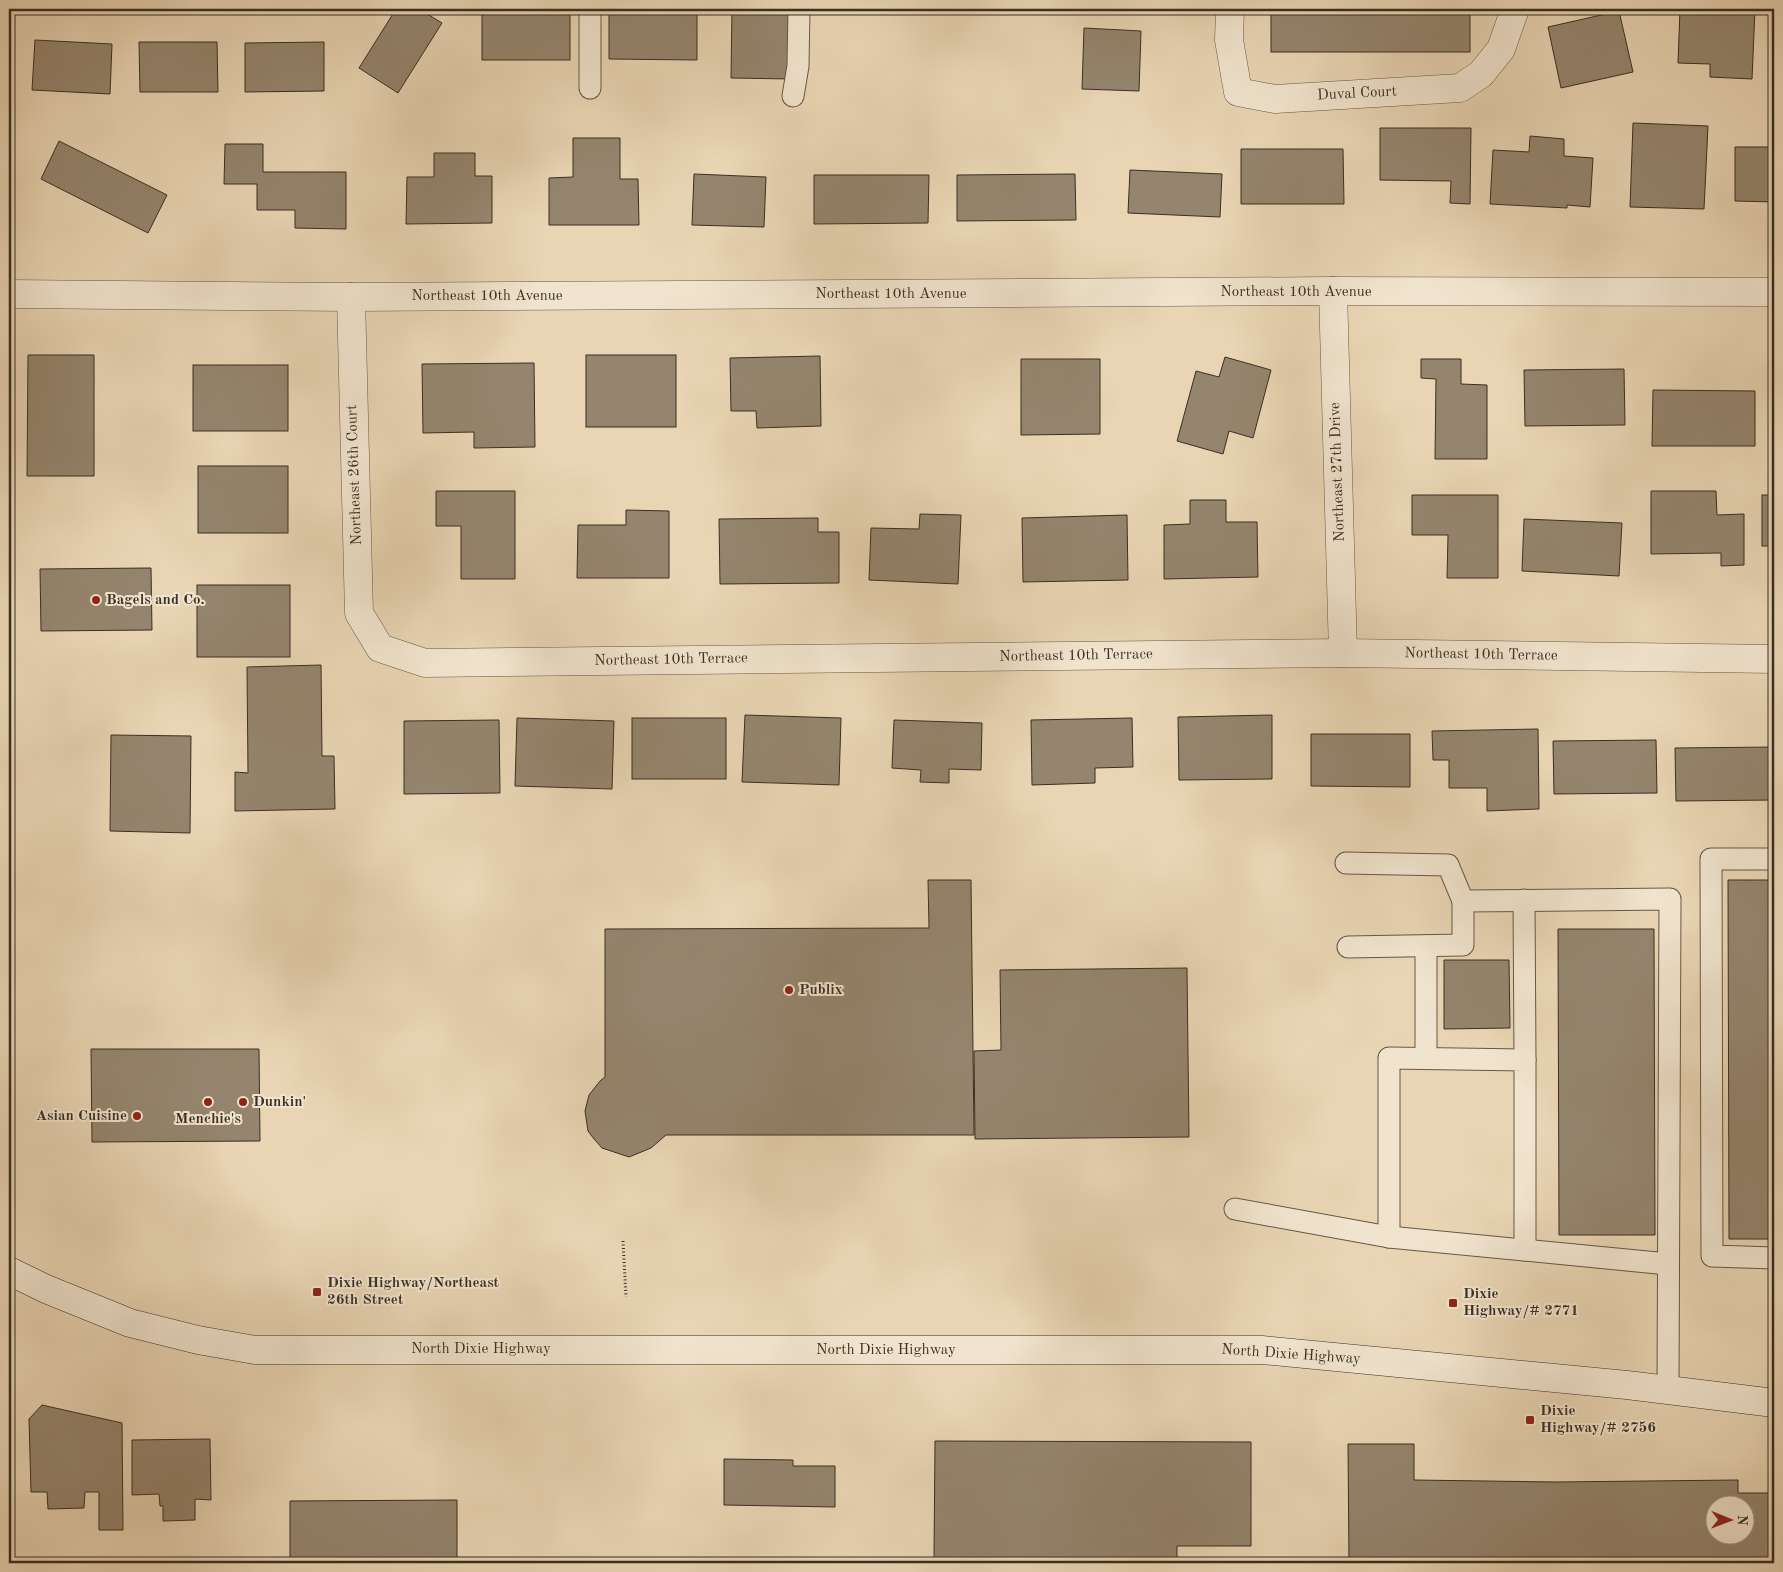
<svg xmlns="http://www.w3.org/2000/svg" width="1783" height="1572" viewBox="0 0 1783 1572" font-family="'Old Standard TT',serif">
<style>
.building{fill:#95856e;stroke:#3a2f23;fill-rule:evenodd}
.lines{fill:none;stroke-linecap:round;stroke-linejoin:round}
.service-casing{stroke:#665847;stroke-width:23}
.minor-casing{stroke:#665847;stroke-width:29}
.secondary-casing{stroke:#3a2f23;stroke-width:29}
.path{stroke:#3a2f23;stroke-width:3;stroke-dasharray:1 2.5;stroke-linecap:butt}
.service{stroke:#f1e4ce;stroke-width:21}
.minor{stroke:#f1e4ce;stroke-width:28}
.secondary{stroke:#f1e4ce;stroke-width:28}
.poi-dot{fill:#8f2418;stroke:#f1e4ce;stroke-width:2}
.labels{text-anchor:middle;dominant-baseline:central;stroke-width:4;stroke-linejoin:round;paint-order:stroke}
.street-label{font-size:15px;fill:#3a2f23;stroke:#f1e4ce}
.poi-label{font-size:15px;font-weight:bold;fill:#3a2f23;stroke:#f1e4ce;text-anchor:start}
</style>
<rect width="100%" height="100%" fill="#e9d5b4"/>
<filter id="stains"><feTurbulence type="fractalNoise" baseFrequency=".004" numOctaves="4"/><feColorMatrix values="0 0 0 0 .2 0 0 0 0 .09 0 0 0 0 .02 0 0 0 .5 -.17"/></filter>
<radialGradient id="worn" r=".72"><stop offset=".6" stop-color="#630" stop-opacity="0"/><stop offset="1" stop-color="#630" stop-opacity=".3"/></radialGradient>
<g class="building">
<path d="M396 9H419L442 23 398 93 359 68Z"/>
<rect x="482" y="9" width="88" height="51"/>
<path d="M609 9H697V60L609 59Z"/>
<path d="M732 9H791V79L731 78Z"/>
<rect x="1271" y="9" width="199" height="43"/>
<path d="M1680 9H1755L1752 79 1710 77V64L1678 63Z"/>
<path d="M1769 9H1774V56H1770Z"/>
<path d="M1619 11 1633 72 1561 88 1548 27Z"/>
<path d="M1084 28 1141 31 1139 91 1082 89Z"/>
<path d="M35 40 112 44 110 94 32 90Z"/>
<path d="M139 42H217L218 92H140Z"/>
<path d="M324 42V91L245 92V43Z"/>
<path d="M1633 123 1708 126 1704 209 1630 207Z"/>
<path d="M1380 128H1471L1470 204 1450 203 1451 181 1380 180Z"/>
<path d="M1530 136 1564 139V156L1593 158 1590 207 1567 205V208L1490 204 1493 150 1529 152Z"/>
<path d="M573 138H620V179H638L639 225H549V178L573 177Z"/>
<path d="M59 141 167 195 148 233 41 179Z"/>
<path d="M225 144H263V172H346V229L295 228V210H257V184H224Z"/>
<path d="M1735 147H1774V202L1735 201Z"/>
<path d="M1241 149H1343L1344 204H1241Z"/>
<path d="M434 153H475V176H492V223L406 224 407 177H434Z"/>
<path d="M1130 170 1222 174 1220 217 1128 213Z"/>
<path d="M694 174 766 177 764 227 692 225Z"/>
<path d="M1075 174 1076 220 957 221V175Z"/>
<path d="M814 175H929L928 223 814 224Z"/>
<path d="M28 355H94V476H27Z"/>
<rect x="586" y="355" width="90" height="72"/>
<path d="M820 356 821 426 757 428 756 411H731L730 358Z"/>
<path d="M1225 357 1271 370 1253 438 1229 431 1223 454 1177 441 1196 371 1219 377Z"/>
<path d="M1021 359H1100V434L1021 435Z"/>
<path d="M1421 359H1461V384L1487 385V459H1435L1436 379 1421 378Z"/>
<path d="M534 363 535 447 474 448V432L423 433 422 364Z"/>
<rect x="193" y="365" width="95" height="66"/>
<path d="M1624 369 1625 425 1525 426 1524 370Z"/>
<path d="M1653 390 1755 391V446H1652Z"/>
<rect x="198" y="466" width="90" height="67"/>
<path d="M436 491H515V579H461V526H436Z"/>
<path d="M1651 491H1716L1717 515 1744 514V565L1721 566V553L1651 554Z"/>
<path d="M1412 495H1498V578H1447L1448 535H1412Z"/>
<rect x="1762" y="495" width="12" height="51"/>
<path d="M1190 500H1226V522H1257L1258 577 1164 579V525L1190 524Z"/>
<path d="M626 510 669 511V578H577L578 525H626Z"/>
<path d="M920 514 961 515 958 584 869 580 871 528 919 529Z"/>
<path d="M1127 515 1128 580 1023 582 1022 518Z"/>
<path d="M818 518V532H839V583L720 584 719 519Z"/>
<path d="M1524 519 1622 523 1619 576 1522 571Z"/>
<path d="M151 568 152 630 41 631 40 569Z"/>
<rect x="197" y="585" width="93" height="72"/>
<path d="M321 665 322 756H334L335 809 235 811V772L248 773 247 667Z"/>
<path d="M745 715 841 718 839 785 742 782Z"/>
<path d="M1272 715V779L1179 780 1178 717Z"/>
<path d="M517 718 614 721 612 789 515 786Z"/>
<rect x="632" y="718" width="94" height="61"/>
<path d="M1132 718 1133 767 1095 768V783L1032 785 1031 720Z"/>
<path d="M499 720 500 793 404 794V721Z"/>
<path d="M894 720 982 723 981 770 949 769V783L920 782 921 770 892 768Z"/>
<path d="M1538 729 1539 809 1487 811V788H1449V760H1433L1432 731Z"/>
<path d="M1311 734H1410V787L1311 786Z"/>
<path d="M111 735 191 736 190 833 110 831Z"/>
<path d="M1656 740 1657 793 1554 794 1553 741Z"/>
<path d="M1774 747V800L1676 801 1675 748Z"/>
<path d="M928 880H971L974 1135H666L651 1148 629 1157 602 1148 594 1139 588 1131 585 1111 589 1095 600 1081 605 1077V929L929 928Z"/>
<path d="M1728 880H1774V1239H1729Z"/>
<path d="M1558 929H1654L1655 1235H1559Z"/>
<path d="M1444 960H1509L1510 1028 1444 1029Z"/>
<path d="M1187 968 1189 1137 975 1139 974 1051 1001 1050 1000 970Z"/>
<path d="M91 1049H259L260 1141 92 1142Z"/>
<path d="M42 1405 122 1423 123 1530H99V1492H85L84 1508 48 1509 47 1492H31L29 1419Z"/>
<path d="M210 1439 211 1500 195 1499V1520L163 1521V1506H160L159 1494 132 1495V1440Z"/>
<path d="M935 1441 1251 1442V1546H1177V1563H704V1558H934Z"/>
<path d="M1348 1444H1414V1480L1556 1482 1738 1480V1493H1774V1563H1349ZM1716 1504H1746V1534H1716Z"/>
<path d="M724 1459 793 1460V1466H835V1507L724 1505Z"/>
<path d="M457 1500V1561L290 1562V1501Z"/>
</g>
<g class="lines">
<g class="service-casing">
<g id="service">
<path d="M590 9V88"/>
<path d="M793 96 798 66 799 9"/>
<path d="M1774 859H1711L1712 1256 1774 1258"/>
<path d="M1346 863 1448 865 1463 901"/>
<path d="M1524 900 1525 1060"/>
<path d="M1348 947 1463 945V901L1670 899 1668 1390"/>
<path d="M1426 1058V946"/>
<path d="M1235 1209 1389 1237 1668 1264"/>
<path d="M1389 1237V1058L1525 1060V1250"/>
</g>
</g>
<g class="minor-casing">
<g id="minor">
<path d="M1230 9 1229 40 1238 92 1275 99 1460 88 1481 74 1501 49 1515 9"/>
<path d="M1333 291 1343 653"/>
<path d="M9 294 351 297 1333 291 1774 292"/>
<path d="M351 297 359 613 380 648 425 663 1343 653 1774 659"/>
</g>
</g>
<g class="secondary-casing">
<path id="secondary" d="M9 1271 46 1289 130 1323 198 1340 255 1350H1262L1627 1385 1774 1403"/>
</g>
<path class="path" d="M623 1241 626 1297"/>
<use href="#service" class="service"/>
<use href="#minor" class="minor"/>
<use href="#secondary" class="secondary"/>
</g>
<g class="poi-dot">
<circle cx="96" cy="600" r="5"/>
<circle cx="789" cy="990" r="5"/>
<circle cx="208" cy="1102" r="5"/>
<circle cx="243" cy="1102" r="5"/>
<circle cx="137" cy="1116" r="5"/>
<rect x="312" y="1287" width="10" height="10" rx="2.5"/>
<rect x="1448" y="1298" width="10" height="10" rx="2.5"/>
<rect x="1525" y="1415" width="10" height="10" rx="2.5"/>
</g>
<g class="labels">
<g class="street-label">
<text transform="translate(1357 94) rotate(-3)">Duval Court</text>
<text x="1296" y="292">Northeast 10th Avenue</text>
<text x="891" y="294">Northeast 10th Avenue</text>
<text x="487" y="296">Northeast 10th Avenue</text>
<text transform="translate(1338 472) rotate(-92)">Northeast 27th Drive</text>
<text transform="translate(355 475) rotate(-92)">Northeast 26th Court</text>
<text transform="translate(1481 655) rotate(1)">Northeast 10th Terrace</text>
<text transform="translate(1076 656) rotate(-1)">Northeast 10th Terrace</text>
<text transform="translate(671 660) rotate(-1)">Northeast 10th Terrace</text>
<text x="481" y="1349">North Dixie Highway</text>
<text x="886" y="1350">North Dixie Highway</text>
<text transform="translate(1291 1355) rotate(4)">North Dixie Highway</text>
</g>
<g class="poi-label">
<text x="106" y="600">Bagels and Co.</text>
<text x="799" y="990">Publix</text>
<text x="253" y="1102">Dunkin'</text>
<text x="127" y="1116" text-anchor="end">Asian Cuisine</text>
<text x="208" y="1119" text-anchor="middle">Menchie's</text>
<text x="327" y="1283">Dixie Highway/Northeast<tspan x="327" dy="17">26th Street</tspan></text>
<text x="1463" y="1294">Dixie<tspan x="1463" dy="17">Highway/# 2771</tspan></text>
<text x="1540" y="1411">Dixie<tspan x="1540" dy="17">Highway/# 2756</tspan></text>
</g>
</g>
<rect width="1783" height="1572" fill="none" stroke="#e9d5b4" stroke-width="30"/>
<rect x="10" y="10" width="1763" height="1552" fill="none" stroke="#3a2f23" stroke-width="2.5"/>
<rect x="15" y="15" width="1753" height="1542" fill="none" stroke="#3a2f23"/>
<g transform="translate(1730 1520) rotate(91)"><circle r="24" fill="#f1e4ce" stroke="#a89c8a"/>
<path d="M0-4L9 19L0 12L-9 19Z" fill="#8f2418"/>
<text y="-8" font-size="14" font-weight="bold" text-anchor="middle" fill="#3a2f23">N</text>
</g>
<rect width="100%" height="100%" filter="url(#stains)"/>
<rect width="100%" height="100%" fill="url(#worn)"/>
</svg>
